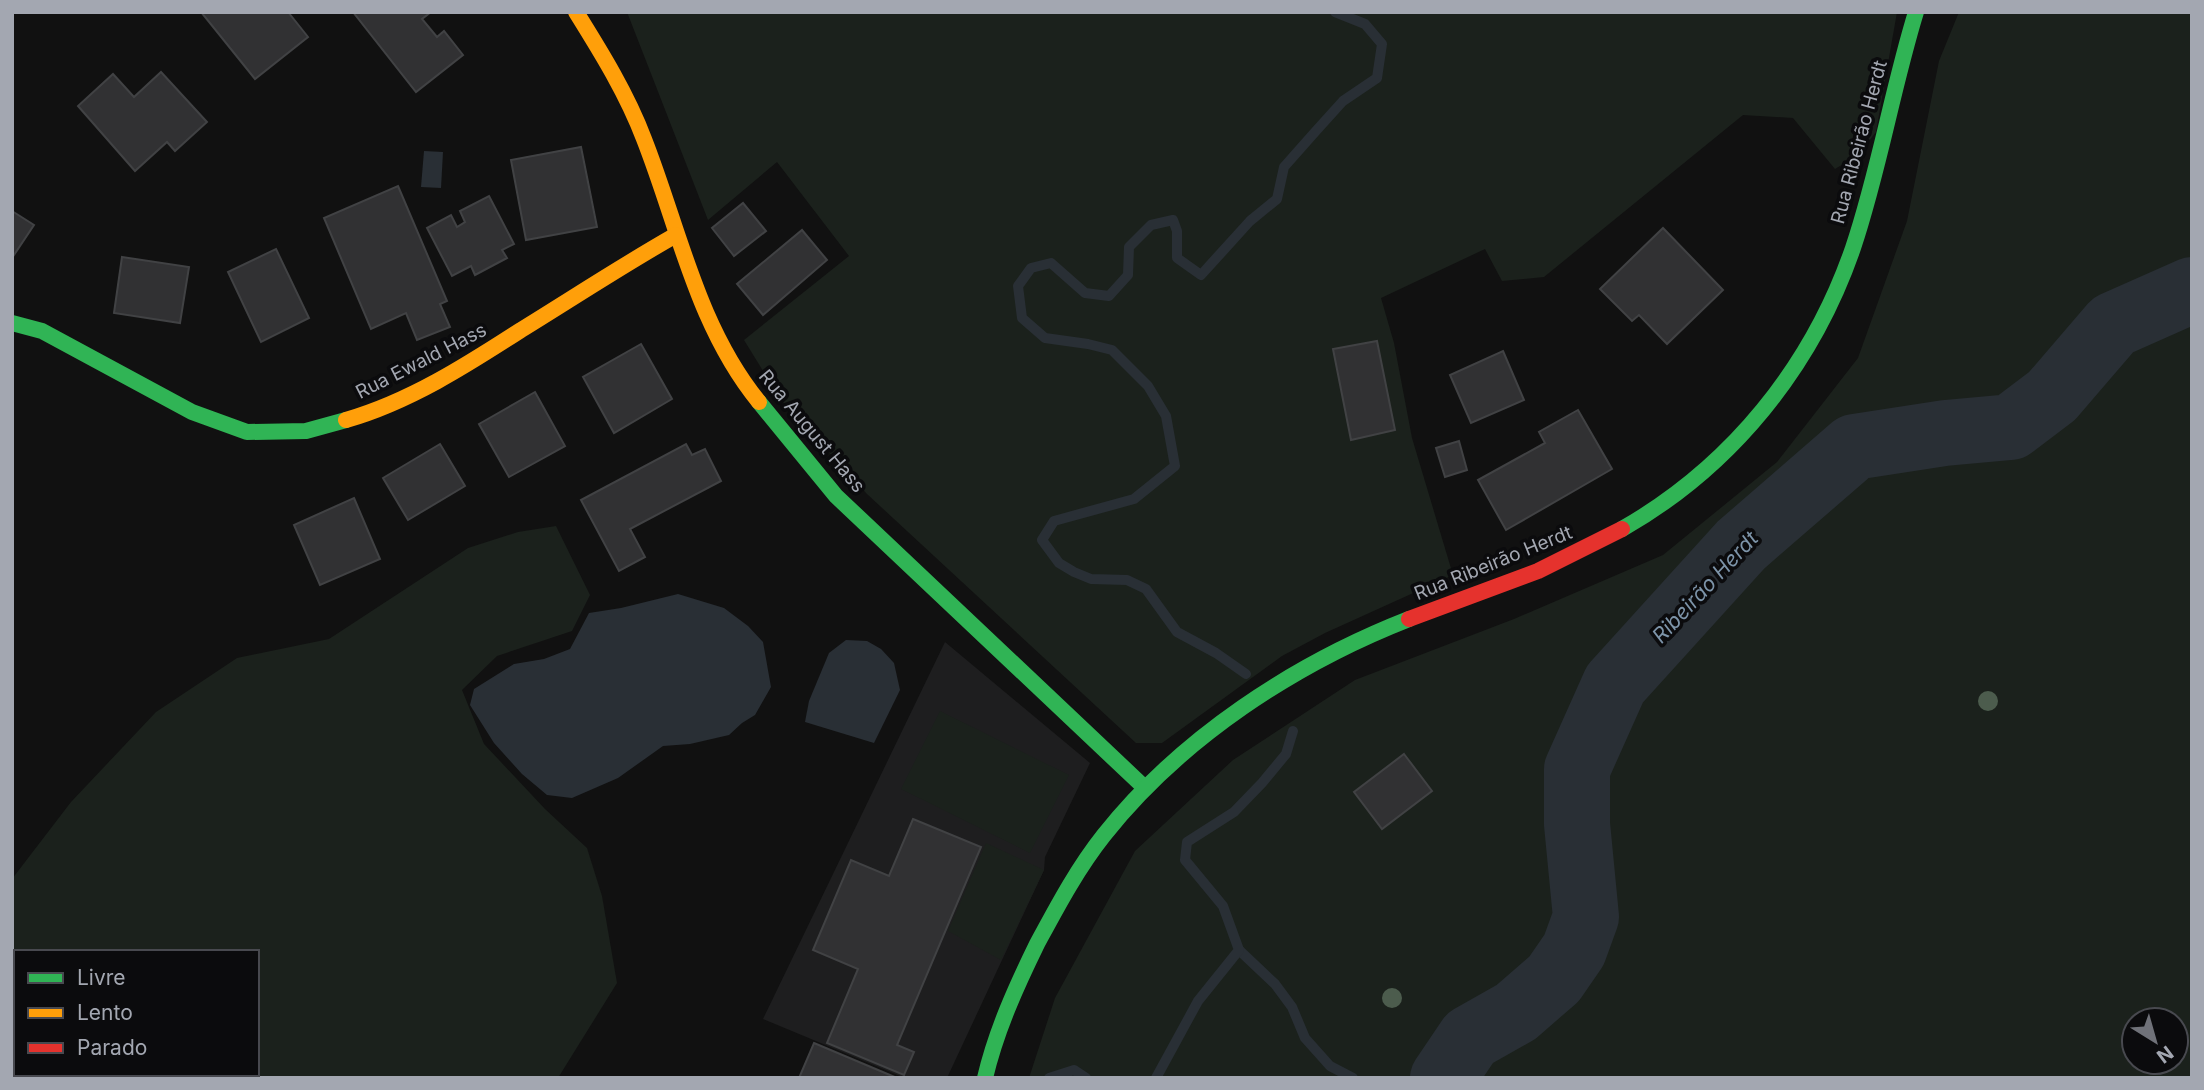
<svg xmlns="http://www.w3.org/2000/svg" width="2204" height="1090" viewBox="0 0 2204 1090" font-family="Inter,sans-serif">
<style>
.built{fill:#1e1e1f}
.green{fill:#1b211c;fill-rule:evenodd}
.water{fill:#292f35}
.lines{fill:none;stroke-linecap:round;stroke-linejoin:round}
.stream{stroke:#292f35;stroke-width:10}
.river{stroke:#292f35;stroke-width:66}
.building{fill:#313133;stroke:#414244;stroke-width:2}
.fast{stroke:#30b455;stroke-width:16}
.slow{stroke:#ff9f0a;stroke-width:16}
.jam{stroke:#e5322d;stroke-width:16}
.tree{fill:#4c5c4d}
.labels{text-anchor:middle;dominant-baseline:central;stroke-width:7;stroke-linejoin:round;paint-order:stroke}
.street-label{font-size:19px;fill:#a3a7b1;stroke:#0b0b0d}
.water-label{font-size:21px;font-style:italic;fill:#7d94a9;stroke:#0b0b0d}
</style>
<rect width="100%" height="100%" fill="#111"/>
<path class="built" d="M945 642 1090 763 1045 857 1044 870 947 1078H905L763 1019Z"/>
<g class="green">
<path d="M627 12H1897L1876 132 1858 155 1835 169 1793 118 1743 115 1544 277 1502 281 1485 249 1381 298 1394 343 1412 438 1453 575 1325 633 1282 656 1162 743H1136L867 494 781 400 744 340 849 256 777 162 708 220Z"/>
<path d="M1959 12H2192V1078H1029L1055 998 1135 851 1233 760 1355 680 1514 619 1663 555 1777 462 1858 358 1907 221 1939 61ZM2134 1020H2176V1062H2134Z"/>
<path d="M556 526 590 595 572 631 497 656 462 690 484 744 545 809 587 848 602 896 617 983 558 1078H12V879L71 802 156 712 237 658 329 639 468 548 518 532ZM16 952H257V1074H16Z"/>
<path d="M940 711 1069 775 1030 853 901 789Z"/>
<path d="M986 843 1044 870 1001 960 948 931Z"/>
</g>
<g class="water">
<path d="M424 151 443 152 441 188 421 187Z"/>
<path d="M678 594 724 608 748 626 763 642 771 687 755 715 742 723 729 735 690 744 663 746 618 778 572 798 547 795 522 774 494 743 470 705 474 689 514 664 544 659 570 649 589 613 621 608Z"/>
<path d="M846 640 867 641 881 649 894 663 900 690 874 743 805 722 809 701 829 653Z"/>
</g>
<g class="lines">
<g class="stream">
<path d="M1246 674 1216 653 1177 632 1146 589 1127 580 1091 579 1074 572 1059 563 1042 540 1054 521 1134 499 1175 466 1166 416 1148 386 1112 350 1088 344 1045 338 1022 318 1018 286 1031 268 1051 263 1085 293 1109 296 1128 275 1129 247 1151 225 1173 220 1177 231V258L1201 275 1250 221 1277 199 1284 167 1315 132 1343 101 1377 78 1382 44 1365 24 1335 12"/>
<path d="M1239 950 1275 984 1292 1007 1305 1038 1330 1066 1353 1078"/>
<path d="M1049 1078 1074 1070 1086 1078"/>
<path d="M1156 1078 1198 1001 1239 950 1223 906 1185 860 1187 842 1234 812 1262 783 1286 754 1293 731"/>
</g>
<path class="river" d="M1443 1078 1470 1038 1516 1012 1554 979 1574 950 1586 917 1577 824V769L1615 684 1741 545 1854 447 1945 433 2011 427 2052 396 2113 325 2192 290"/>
</g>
<g class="building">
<path d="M201 12H288L308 37 255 79Z"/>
<path d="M353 12H431L422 19 437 37 444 31 463 55 416 92Z"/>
<path d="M161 72 207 122 175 151 167 142 135 171 78 106 113 74 134 97Z"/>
<path d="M581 147 597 227 526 240 511 160Z"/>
<path d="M398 186 447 301 440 304 450 327 417 340 406 313 371 329 324 218Z"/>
<path d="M489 196 514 244 502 250 507 258 475 275 471 266 452 276 427 228 451 215 457 227 465 222 460 211Z"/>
<path d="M743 203 766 231 734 256 712 228Z"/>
<path d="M12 211 34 225 12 258Z"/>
<path d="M1663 228 1723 290 1667 344 1639 315 1632 321 1600 289Z"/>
<path d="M802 230 827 260 763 315 737 284Z"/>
<path d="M276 249 309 318 261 342 228 272Z"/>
<path d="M122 257 189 267 180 323 114 313Z"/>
<path d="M1377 341 1395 430 1351 440 1333 349Z"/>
<path d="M641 344 672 399 614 433 583 377Z"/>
<path d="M1503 351 1524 400 1471 423 1450 375Z"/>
<path d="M535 392 565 446 509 477 479 424Z"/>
<path d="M1578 410 1612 469 1506 530 1478 480 1545 443 1539 432Z"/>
<path d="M1459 441 1467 470 1445 477 1436 448Z"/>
<path d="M440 444 465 486 408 520 383 478Z"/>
<path d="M686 444 692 455 705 449 721 481 630 529 645 557 619 571 581 500Z"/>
<path d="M354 498 380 559 320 585 294 525Z"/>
<path d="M1404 754 1432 791 1382 829 1354 792Z"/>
<path d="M913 819 981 847 897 1045 914 1052 904 1075 827 1043 858 969 813 950 851 860 889 876Z"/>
<path d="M814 1043 897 1078H799Z"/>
</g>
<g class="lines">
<g class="fast">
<path d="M12 323 42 331 192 412 247 432 306 431 346 420"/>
<path d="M759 402 836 496 1145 788"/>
<path d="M1622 529C1731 467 1812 367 1853 248 1879 171 1892 90 1916 12"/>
<path d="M985 1078C996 1031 1016 987 1037 944 1057 907 1077 869 1104 835 1181 738 1294 664 1409 619"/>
</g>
<g class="slow">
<path d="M576 12C601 52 627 94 644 139 679 228 697 326 759 402"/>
<path d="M346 420C409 402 467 365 521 330 573 298 623 265 676 235"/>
</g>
<path class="jam" d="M1409 619 1538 571 1622 529"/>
</g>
<g class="tree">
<circle cx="1988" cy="701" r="10"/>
<circle cx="1392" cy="998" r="10"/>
</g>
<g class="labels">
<g class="street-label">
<text transform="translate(1859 142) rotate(-75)">Rua Ribeirão Herdt</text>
<text transform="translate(421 361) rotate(-27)">Rua Ewald Hass</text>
<text transform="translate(812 431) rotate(50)">Rua August Hass</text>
<text transform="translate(1493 563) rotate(-22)">Rua Ribeirão Herdt</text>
</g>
<g class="water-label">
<text transform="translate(1705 587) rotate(-47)">Ribeirão Herdt</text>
</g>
</g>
<rect width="2204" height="1090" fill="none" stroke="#a3a7b1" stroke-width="28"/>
<rect x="14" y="950" width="245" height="126" fill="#0b0b0d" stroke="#48494f" stroke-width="2"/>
<rect x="28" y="973" width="35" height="10" fill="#30b455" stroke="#48494f" stroke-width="2"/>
<text x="77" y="985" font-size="21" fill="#a3a7b1">Livre</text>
<rect x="28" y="1008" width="35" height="10" fill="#ff9f0a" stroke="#48494f" stroke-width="2"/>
<text x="77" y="1020" font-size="21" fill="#a3a7b1">Lento</text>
<rect x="28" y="1043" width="35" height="10" fill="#e5322d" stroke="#48494f" stroke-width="2"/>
<text x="77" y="1055" font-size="21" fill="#a3a7b1">Parado</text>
<g transform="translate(2155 1041) rotate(143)"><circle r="33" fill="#0b0b0d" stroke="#48494f" stroke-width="2"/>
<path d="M0-5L12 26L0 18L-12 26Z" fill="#707279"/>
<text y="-10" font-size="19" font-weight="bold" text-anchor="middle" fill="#a3a7b1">N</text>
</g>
</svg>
